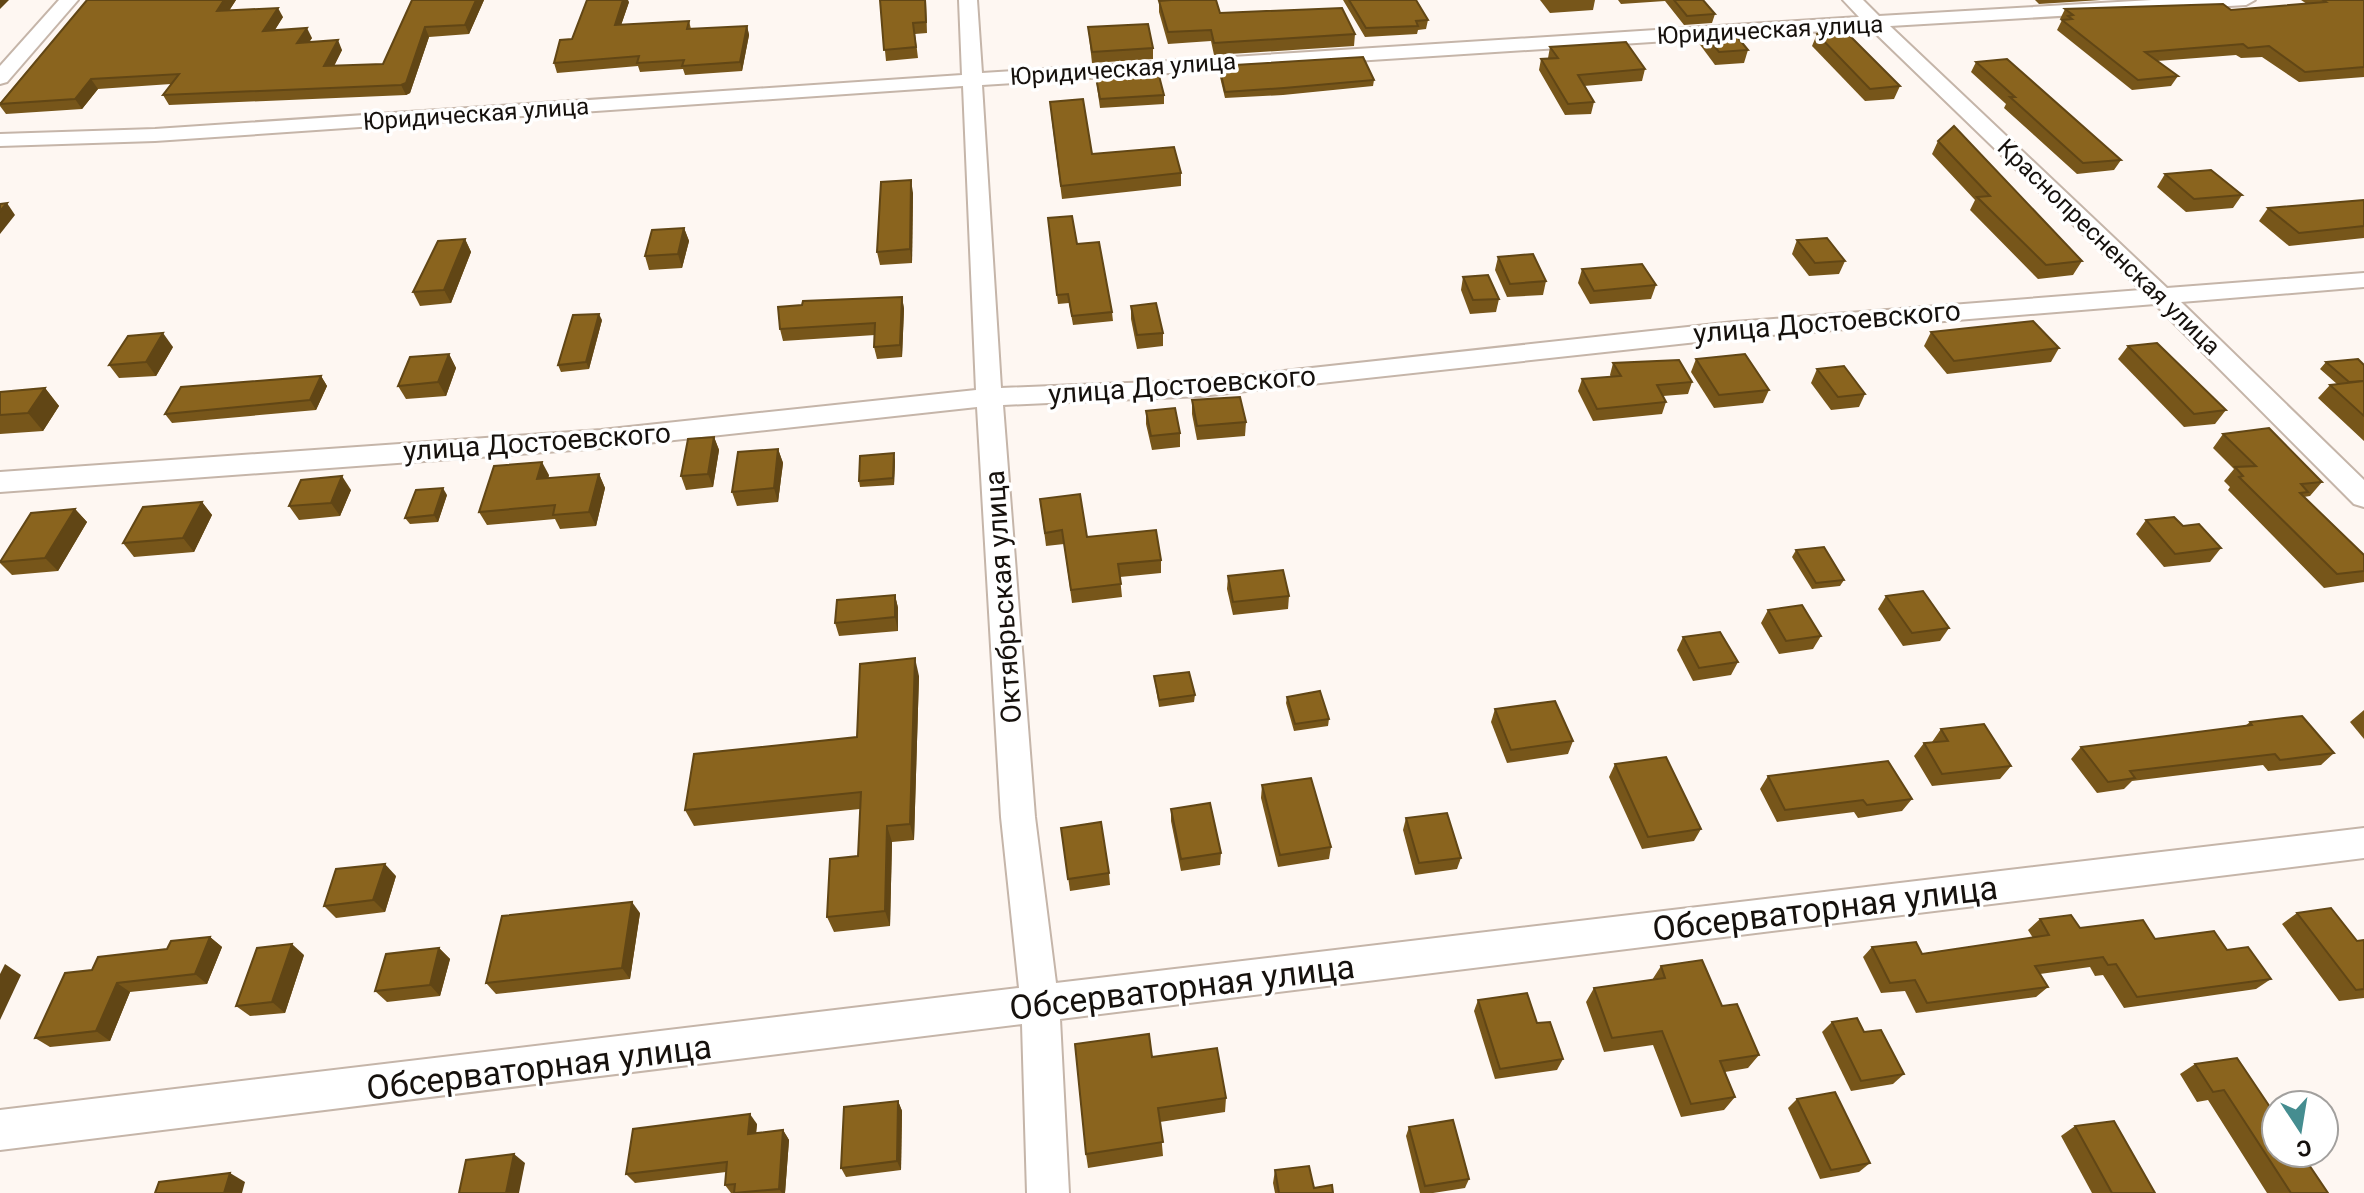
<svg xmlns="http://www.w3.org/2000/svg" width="2364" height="1193" viewBox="0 0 2364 1193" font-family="Roboto,sans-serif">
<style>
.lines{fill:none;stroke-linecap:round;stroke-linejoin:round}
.minor-casing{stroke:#c5b5a9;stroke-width:4}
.minor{fill:#fff;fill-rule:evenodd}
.wall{fill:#77561a}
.shaded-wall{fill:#614615}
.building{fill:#8a641e;stroke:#614615;stroke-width:2}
.labels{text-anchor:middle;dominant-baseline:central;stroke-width:7;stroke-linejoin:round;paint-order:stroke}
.far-street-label{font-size:24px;fill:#16110d;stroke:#fff}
.street-label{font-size:28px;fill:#16110d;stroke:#fff}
.near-street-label{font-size:34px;fill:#16110d;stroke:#fff}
</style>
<rect width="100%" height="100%" fill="#fef7f2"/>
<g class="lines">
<g class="minor-casing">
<g id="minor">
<path d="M59 0H78L7 82 0 84V66Z"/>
<path d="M959 0H977L982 73 1859 17 1843 0H1863L1879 16 2152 0H2255L2246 5 1890 26 2167 288 2364 273V287L2181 302 2364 480V507L2354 504 2155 304 1734 338 1201 396 1003 405 1035 817 1056 983 2364 828V858L1060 1019 1069 1193H1027L1022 1024 0 1150V1110L1019 988 1001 817 977 407 601 448 0 492V472L601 430 976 390 963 86 155 141 0 146V134L155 129 962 75ZM1870 28 2141 290 1734 322 1201 380 1001 388 982 85Z"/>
</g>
</g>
<use href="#minor" class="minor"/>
</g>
<g class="wall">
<path d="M87 0H236L229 11 283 17 275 30 312 38 309 42 342 50 334 66 383 64 412 0H484L469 34 429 37 410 93 406 95 169 105 163 95 171 84 98 89 82 109 6 114 0 106V103Z"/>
<path d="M880 0H926L927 33 915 34 918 58 886 61Z"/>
<path d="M1343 0H1416L1428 20 1426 29 1418 30 1417 34 1365 37Z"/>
<path d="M1540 0H1595L1593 10 1550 13Z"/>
<path d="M1618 0H1703L1715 14 1712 23 1684 25 1665 1 1621 4Z"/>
<path d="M2035 0H2101L2039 4Z"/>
<path d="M2301 0H2364V77L2299 82 2262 57 2241 58 2236 55 2157 61 2178 76 2171 86 2132 90 2057 30 2062 20 2060 19 2065 9 2231 10 2307 4Z"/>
<path d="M1159 1 1220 13 1355 34 1354 46 1214 55 1211 41 1168 44 1159 12Z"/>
<path d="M629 2 621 25 689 21 691 29 747 26 749 35 742 71 685 75 683 69 640 72 638 66 557 73 554 63 572 39Z"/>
<path d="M1088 27 1153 48V59L1092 63Z"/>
<path d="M1701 30 1748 50 1744 63 1715 65 1698 42Z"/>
<path d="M1817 34 1900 86 1894 99 1865 101 1812 46Z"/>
<path d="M1550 47 1645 69 1642 81 1584 86 1594 102 1591 114 1565 115 1539 70 1541 59 1548 58Z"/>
<path d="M1976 62 2121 160 2114 170 2077 174 2004 108 2006 104 1971 72Z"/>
<path d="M1219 66 1374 80 1373 86 1283 95 1225 98 1219 73Z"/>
<path d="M1095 72 1164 95V104L1100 108Z"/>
<path d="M1051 114 1092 154 1181 173V186L1062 199Z"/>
<path d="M1938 141 2082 261 2073 275 2038 279 1970 210 1975 200 1932 154Z"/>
<path d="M2165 174 2242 195 2233 208 2186 212 2157 187Z"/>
<path d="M913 193 912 263 880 265 877 252Z"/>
<path d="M2364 200V238L2289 246 2259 221 2268 208Z"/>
<path d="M1048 218 1077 244 1112 312 1113 321 1073 325 1069 303 1058 304Z"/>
<path d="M684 228 689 241 682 268 649 270 645 256Z"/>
<path d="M465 239 471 252 451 303 420 306 413 292Z"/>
<path d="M1797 240 1845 261 1839 274 1809 276 1792 254Z"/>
<path d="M1498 257 1546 281 1543 295 1507 297 1495 270Z"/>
<path d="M1582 269 1656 285 1651 299 1590 304 1578 283Z"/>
<path d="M1463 277 1499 299 1496 312 1470 314 1461 290Z"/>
<path d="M902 297 904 309 902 357 877 359 874 347 875 335 783 341 780 329Z"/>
<path d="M1131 306 1163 333V346L1137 349 1131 319Z"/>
<path d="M602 320 589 369 561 372 558 365Z"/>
<path d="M1931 332 2059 348 2051 362 1947 374 1924 346Z"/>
<path d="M2128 346 2226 410 2215 424 2184 427 2118 359Z"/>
<path d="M173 347 156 376 119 378 109 365Z"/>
<path d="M449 354 456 368 446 396 406 399 398 386Z"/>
<path d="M1696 359 1769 390 1763 403 1714 408 1691 372Z"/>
<path d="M2326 362 2364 365V441L2318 398 2330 385 2337 384 2320 369Z"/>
<path d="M1613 363 1692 382 1688 394 1663 396 1666 402 1662 414 1593 421 1578 391 1582 379 1611 377 1610 375Z"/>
<path d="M1817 369 1865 394 1859 407 1831 410 1811 383Z"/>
<path d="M321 376 327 386 316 410 172 423 165 414Z"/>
<path d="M45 388 59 406 43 431 0 434V392Z"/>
<path d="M1192 400 1246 422 1245 436 1197 440 1192 414Z"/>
<path d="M1146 411 1180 433V447L1152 450 1146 424Z"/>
<path d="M2223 434 2322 482 2310 496 2304 497 2364 555V582L2324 588 2228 490 2230 487 2224 481 2234 469 2213 448Z"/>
<path d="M714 437 719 450 713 487 686 490 681 476Z"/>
<path d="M778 449 783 463 778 502 737 506 732 492Z"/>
<path d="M895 460 894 485 860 487 859 481Z"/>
<path d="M599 474 605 488 596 526 560 529 555 519 487 525 479 512 549 475 548 479Z"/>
<path d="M351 490 340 516 299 520 289 506Z"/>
<path d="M447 495 438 522 410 524 405 518Z"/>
<path d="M1040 499 1087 537 1161 560V573L1120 577 1122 597 1072 603 1064 544 1046 546Z"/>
<path d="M202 502 212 515 194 552 134 557 123 543Z"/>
<path d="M75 509 87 522 58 571 12 575 0 563V561Z"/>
<path d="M2146 520 2183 526 2221 548 2210 562 2164 567 2136 534Z"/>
<path d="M1796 550 1844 580 1840 586 1812 589 1792 557Z"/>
<path d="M1228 576 1289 596 1288 609 1233 615 1227 589Z"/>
<path d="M895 595 898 608V631L839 636 835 623Z"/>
<path d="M1886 596 1949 628 1940 641 1903 646 1878 609Z"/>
<path d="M1768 610 1821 636 1813 649 1779 654 1761 623Z"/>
<path d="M1683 637 1738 662 1731 675 1693 681 1677 650Z"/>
<path d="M919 676 914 840 892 842 890 926 834 932 827 917 858 856 860 809 694 826 685 810 857 737Z"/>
<path d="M1154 676 1195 695 1194 702 1159 707Z"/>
<path d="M1287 697 1329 719 1328 726 1294 731 1286 703Z"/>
<path d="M1495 709 1573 741 1568 754 1507 763 1491 722Z"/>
<path d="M2364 710V739L2350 722Z"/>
<path d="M2250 722 2334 753 2321 765 2268 771 2263 765 2132 781 2124 789 2097 793 2071 759 2081 747 2245 726Z"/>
<path d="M1941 729 2011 766 2000 779 1932 786 1914 756 1924 743 1932 742Z"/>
<path d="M1615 764 1701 829 1694 841 1642 849 1609 777Z"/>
<path d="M1768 776 1912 799 1902 811 1858 818 1854 812 1777 822 1760 789Z"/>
<path d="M1262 785 1331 847 1329 859 1278 867 1261 798Z"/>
<path d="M1171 809 1221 853 1220 865 1181 871 1171 821Z"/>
<path d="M1406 818 1461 858 1457 869 1415 875 1403 830Z"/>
<path d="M1061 828 1109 873 1110 885 1070 891Z"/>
<path d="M396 876 385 912 336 918 324 906Z"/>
<path d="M640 913 630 979 496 994 486 983Z"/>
<path d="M2297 913 2357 941 2364 940V998L2339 1001 2282 924Z"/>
<path d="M2040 919 2080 928 2227 950 2271 979 2256 989 2124 1008 2103 975 2095 976 2090 967 2040 974 2048 987 2036 997 1916 1013 1905 991 1881 993 1863 957 1872 947 1922 954 2033 938 2028 930Z"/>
<path d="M210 937 222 947 207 984 130 992 110 1041 50 1047 35 1038 92 970Z"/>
<path d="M439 948 450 959 440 996 387 1002 375 991Z"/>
<path d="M304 955 285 1013 250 1016 236 1006Z"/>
<path d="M1661 966 1722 1006 1759 1055 1748 1068 1725 1072 1735 1097 1724 1110 1681 1117 1653 1045 1604 1052 1586 1002 1594 988 1652 980Z"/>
<path d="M1478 1000 1563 1059 1557 1070 1495 1079 1474 1011Z"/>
<path d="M1832 1022 1864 1032 1904 1074 1893 1084 1851 1091 1822 1032Z"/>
<path d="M1152 1057 1226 1098 1225 1112 1160 1122 1163 1156 1088 1168 1086 1154Z"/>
<path d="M2237 1058 2328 1193H2267L2208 1100 2197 1102 2180 1074 2195 1064Z"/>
<path d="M1797 1099 1870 1163 1859 1172 1820 1179 1788 1108Z"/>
<path d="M898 1101 902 1111 901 1170 846 1177 841 1168Z"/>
<path d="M757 1124 756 1133 783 1130 789 1140 785 1193H731L725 1185 726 1172 635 1183 626 1174Z"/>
<path d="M2075 1126 2155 1193H2092L2061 1136Z"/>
<path d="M1409 1127 1469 1179 1465 1188 1433 1193H1420L1406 1136Z"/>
<path d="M1275 1170 1314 1188 1333 1193H1275L1273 1183Z"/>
</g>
<g class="shaded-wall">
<path d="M0 0H9L0 9Z"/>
<path d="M224 0H236L222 21 217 11Z"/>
<path d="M476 0H484L469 34 465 25Z"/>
<path d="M623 0H628L629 2 618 34 615 25Z"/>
<path d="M278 8 283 17 268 40 263 31Z"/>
<path d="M747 26 749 35 742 71 740 62Z"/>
<path d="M425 27 429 37 410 93 406 95 401 85Z"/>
<path d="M307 28 312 38 302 53 297 43Z"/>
<path d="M338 40 342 50 329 76 324 66Z"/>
<path d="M91 79 98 89 82 109 75 99Z"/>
<path d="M911 180 913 193 912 263 910 249Z"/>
<path d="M7 203 15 215 0 234V211Z"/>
<path d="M684 228 689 241 682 268 678 254Z"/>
<path d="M465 239 471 252 451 303 444 290Z"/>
<path d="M902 297 904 309 902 357 900 345Z"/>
<path d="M599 314 602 320 589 369 586 362Z"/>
<path d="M163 333 173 347 156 376 146 362Z"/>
<path d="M449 354 456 368 446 396 438 382Z"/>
<path d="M321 376 327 386 316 410 310 400Z"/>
<path d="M45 388 59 406 43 431 28 413Z"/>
<path d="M714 437 719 450 713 487 708 474Z"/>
<path d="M778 449 783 463 778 502 774 488Z"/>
<path d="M894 453 895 460 894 485 893 478Z"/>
<path d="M542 462 549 475 544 493 537 479Z"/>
<path d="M599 474 605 488 596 526 589 512Z"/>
<path d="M342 476 351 490 340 516 331 503Z"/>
<path d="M443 488 447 495 438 522 434 515Z"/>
<path d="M202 502 212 515 194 552 183 538Z"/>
<path d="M75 509 87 522 58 571 45 558Z"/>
<path d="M895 595 898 608V631L895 617Z"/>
<path d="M915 658 919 676 914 840 910 824Z"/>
<path d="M887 826 892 842 890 926 885 911Z"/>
<path d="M385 864 396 876 385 912 373 900Z"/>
<path d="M632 902 640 913 630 979 622 968Z"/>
<path d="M210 937 222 947 207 984 195 974Z"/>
<path d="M292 944 304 955 285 1013 272 1002Z"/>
<path d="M439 948 450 959 440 996 430 985Z"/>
<path d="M5 964 21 975 0 1020V974Z"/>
<path d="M117 983 130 992 110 1041 96 1031Z"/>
<path d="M898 1101 902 1111 901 1170 897 1161Z"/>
<path d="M750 1114 757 1124 755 1144 748 1134Z"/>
<path d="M783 1130 789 1140 785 1193H782L779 1189Z"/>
<path d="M514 1154 525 1163 519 1193H506Z"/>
<path d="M230 1173 245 1182 242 1193H224Z"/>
</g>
<g class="building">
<path d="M87 0H224L217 11 278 8 263 31 307 28 297 43 338 40 324 66 383 64 412 0H476L465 25 425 27 406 83 401 85 163 95 179 74 91 79 75 99 0 104Z"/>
<path d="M587 0H623L615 25 689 21 687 29 747 26 740 62 682 66 684 60 637 63 639 56 554 63 560 40 572 39Z"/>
<path d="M880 0H925L926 22 913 23 916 47 884 50Z"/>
<path d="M1171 0H1216L1220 13 1342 8 1355 34 1214 43 1211 30 1168 32 1159 1Z"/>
<path d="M1349 0H1416L1428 20 1416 21 1418 26 1366 28Z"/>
<path d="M1674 0H1703L1715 14 1687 16Z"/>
<path d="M2323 0H2364V67L2305 72 2269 46 2248 48 2243 44 2145 52 2178 76 2138 80 2062 20 2072 19 2068 16 2073 15 2065 9 2223 4 2231 10 2326 2Z"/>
<path d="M1835 21 1900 86 1870 89 1817 34Z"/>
<path d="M1148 24 1153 48 1092 52 1088 27Z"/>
<path d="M1730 28 1748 50 1719 52 1701 30Z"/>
<path d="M1626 42 1645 69 1578 75 1594 102 1568 104 1541 59 1558 58 1550 47Z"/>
<path d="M1363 57 1374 80 1284 88 1225 92 1219 66Z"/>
<path d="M2007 59 2121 160 2083 163 2010 97H2015L1976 62Z"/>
<path d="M1157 68 1164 95 1100 99 1095 72Z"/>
<path d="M1083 99 1092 154 1174 147 1181 173 1061 186 1050 102Z"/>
<path d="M1954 126 2082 261 2046 265 1977 197 1990 196 1938 141Z"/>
<path d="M2211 170 2242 195 2194 199 2165 174Z"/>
<path d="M911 180 910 249 877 252 881 182Z"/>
<path d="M2364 200V226L2299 233 2268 208Z"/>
<path d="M7 203 0 211V204Z"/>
<path d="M1072 216 1077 244 1099 242 1112 312 1072 316 1068 294 1057 295 1048 218Z"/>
<path d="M684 228 678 254 645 256 652 230Z"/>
<path d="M1827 238 1845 261 1815 263 1797 240Z"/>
<path d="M465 239 444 290 413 292 438 241Z"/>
<path d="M1533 254 1546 281 1510 284 1498 257Z"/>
<path d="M1642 264 1656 285 1594 291 1582 269Z"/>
<path d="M1488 275 1499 299 1473 300 1463 277Z"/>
<path d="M902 297 900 345 874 347 875 323 780 329 778 307 802 305 803 301Z"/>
<path d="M1156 303 1163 333 1137 335 1131 306Z"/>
<path d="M599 314 586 362 558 365 573 315Z"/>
<path d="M2033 321 2059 348 1954 361 1931 332Z"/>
<path d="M163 333 146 362 109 365 128 336Z"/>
<path d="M2157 343 2226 410 2194 414 2128 346Z"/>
<path d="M449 354 438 382 398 386 410 357Z"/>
<path d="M1745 354 1769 390 1719 395 1696 359Z"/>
<path d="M2358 359 2364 365V381L2349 382 2326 362Z"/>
<path d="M1679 360 1692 382 1657 385 1666 402 1597 409 1582 379 1621 376 1613 363Z"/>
<path d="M1844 366 1865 394 1838 397 1817 369Z"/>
<path d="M321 376 310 400 165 414 181 387Z"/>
<path d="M2364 381V416L2330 385Z"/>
<path d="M45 388 28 413 0 415V392Z"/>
<path d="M1240 397 1246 422 1197 426 1192 400Z"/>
<path d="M1175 408 1180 433 1151 436 1146 411Z"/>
<path d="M2269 428 2322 482 2301 484 2308 492 2300 493 2364 555V571L2337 574 2239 477 2243 476 2235 467 2256 466 2223 434Z"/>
<path d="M714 437 708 474 681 476 688 439Z"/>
<path d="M778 449 774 488 732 492 738 452Z"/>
<path d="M894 453 893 478 859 481 860 456Z"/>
<path d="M542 462 537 479 599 474 589 512 553 515 555 505 479 512 494 466Z"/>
<path d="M342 476 331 503 289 506 301 480Z"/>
<path d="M443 488 434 515 405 518 416 490Z"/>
<path d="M1080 494 1087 537 1156 530 1161 560 1118 564 1121 584 1071 590 1062 530 1045 533 1040 499Z"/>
<path d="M202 502 183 538 123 543 143 507Z"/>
<path d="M75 509 45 558 0 562 31 513Z"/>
<path d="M2174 517 2183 526 2199 524 2221 548 2175 554 2146 520Z"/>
<path d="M1824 547 1844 580 1816 583 1796 550Z"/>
<path d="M1283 570 1289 596 1233 602 1228 576Z"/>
<path d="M1923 591 1949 628 1912 633 1886 596Z"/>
<path d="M895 595V617L835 623 837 600Z"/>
<path d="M1802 605 1821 636 1786 641 1768 610Z"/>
<path d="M1720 632 1738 662 1699 668 1683 637Z"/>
<path d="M915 658 910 824 887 826 885 911 827 917 830 859 858 856 861 792 685 810 694 754 857 737 860 664Z"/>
<path d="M1189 672 1195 695 1159 700 1154 676Z"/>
<path d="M1320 691 1329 719 1295 724 1287 697Z"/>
<path d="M1555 701 1573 741 1511 750 1495 709Z"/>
<path d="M2302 716 2334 753 2280 760 2275 754 2130 771 2135 778 2108 782 2081 747 2252 725 2250 722Z"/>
<path d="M1984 724 2011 766 1942 774 1924 743 1948 741 1941 729Z"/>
<path d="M1666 757 1701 829 1648 837 1615 764Z"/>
<path d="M1888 761 1912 799 1867 805 1863 800 1785 810 1768 776Z"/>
<path d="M1311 778 1331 847 1280 855 1262 785Z"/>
<path d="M1210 803 1221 853 1181 859 1171 809Z"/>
<path d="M1447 813 1461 858 1419 863 1406 818Z"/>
<path d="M1101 822 1109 873 1068 879 1061 828Z"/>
<path d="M385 864 373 900 324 906 336 869Z"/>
<path d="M632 902 622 968 486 983 502 916Z"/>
<path d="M2331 908 2357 941 2364 940V989L2356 990 2297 913Z"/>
<path d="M2071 915 2080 928 2143 920 2155 939 2214 931 2227 950 2248 947 2271 979 2137 997 2116 964 2108 965 2103 957 2035 966 2048 987 1927 1003 1915 980 1890 983 1872 947 1916 942 1922 954 2049 935 2040 919Z"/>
<path d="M210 937 195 974 117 983 96 1031 35 1038 65 973 92 970 98 957 167 949 171 941Z"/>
<path d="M292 944 272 1002 236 1006 257 948Z"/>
<path d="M439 948 430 985 375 991 386 954Z"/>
<path d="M1702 960 1722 1006 1737 1004 1759 1055 1720 1061 1735 1097 1691 1104 1662 1031 1612 1038 1594 988 1665 978 1661 966Z"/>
<path d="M1527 993 1537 1023 1550 1022 1563 1059 1500 1069 1478 1000Z"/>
<path d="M1857 1018 1864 1032 1881 1030 1904 1074 1861 1081 1832 1022Z"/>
<path d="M1149 1034 1152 1057 1217 1048 1226 1098 1158 1108 1163 1142 1086 1154 1075 1044Z"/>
<path d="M2237 1058 2276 1116V1153H2301L2328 1193H2291L2224 1090 2213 1092 2195 1064Z"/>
<path d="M1835 1092 1870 1163 1831 1170 1797 1099Z"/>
<path d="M898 1101 897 1161 841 1168 844 1107Z"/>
<path d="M750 1114 748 1134 783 1130 779 1189 734 1193 735 1184 725 1185 727 1162 626 1174 633 1129Z"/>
<path d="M1453 1120 1469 1179 1425 1186 1409 1127Z"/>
<path d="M2114 1121 2155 1193H2112L2075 1126Z"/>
<path d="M514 1154 506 1193H459L466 1160Z"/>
<path d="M1309 1166 1314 1188 1332 1185 1333 1193H1279L1275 1170Z"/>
<path d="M230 1173 224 1193H155L159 1182Z"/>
</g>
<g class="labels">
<g class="far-street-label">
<text transform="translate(1770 30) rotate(-3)">Юридическая улица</text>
<text transform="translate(1123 69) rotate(-4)">Юридическая улица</text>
<text transform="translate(476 114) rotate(-4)">Юридическая улица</text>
<text transform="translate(2109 247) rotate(44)">Краснопресненская улица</text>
</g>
<g class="street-label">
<text transform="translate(1827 322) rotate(-5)">улица Достоевского</text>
<text transform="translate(1182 385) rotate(-4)">улица Достоевского</text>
<text transform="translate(537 442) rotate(-4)">улица Достоевского</text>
<text transform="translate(1003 597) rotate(-94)">Октябрьская улица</text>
</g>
<g class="near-street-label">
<text transform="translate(1825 908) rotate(-7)">Обсерваторная улица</text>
<text transform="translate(1182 987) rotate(-7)">Обсерваторная улица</text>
<text transform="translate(539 1067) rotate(-7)">Обсерваторная улица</text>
</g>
</g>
<g transform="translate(2300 1129) rotate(168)"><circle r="38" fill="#ffffff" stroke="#a2a09e" stroke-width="2"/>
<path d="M0-6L14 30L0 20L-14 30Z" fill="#458d90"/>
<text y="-12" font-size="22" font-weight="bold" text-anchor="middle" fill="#16110d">С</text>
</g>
</svg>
